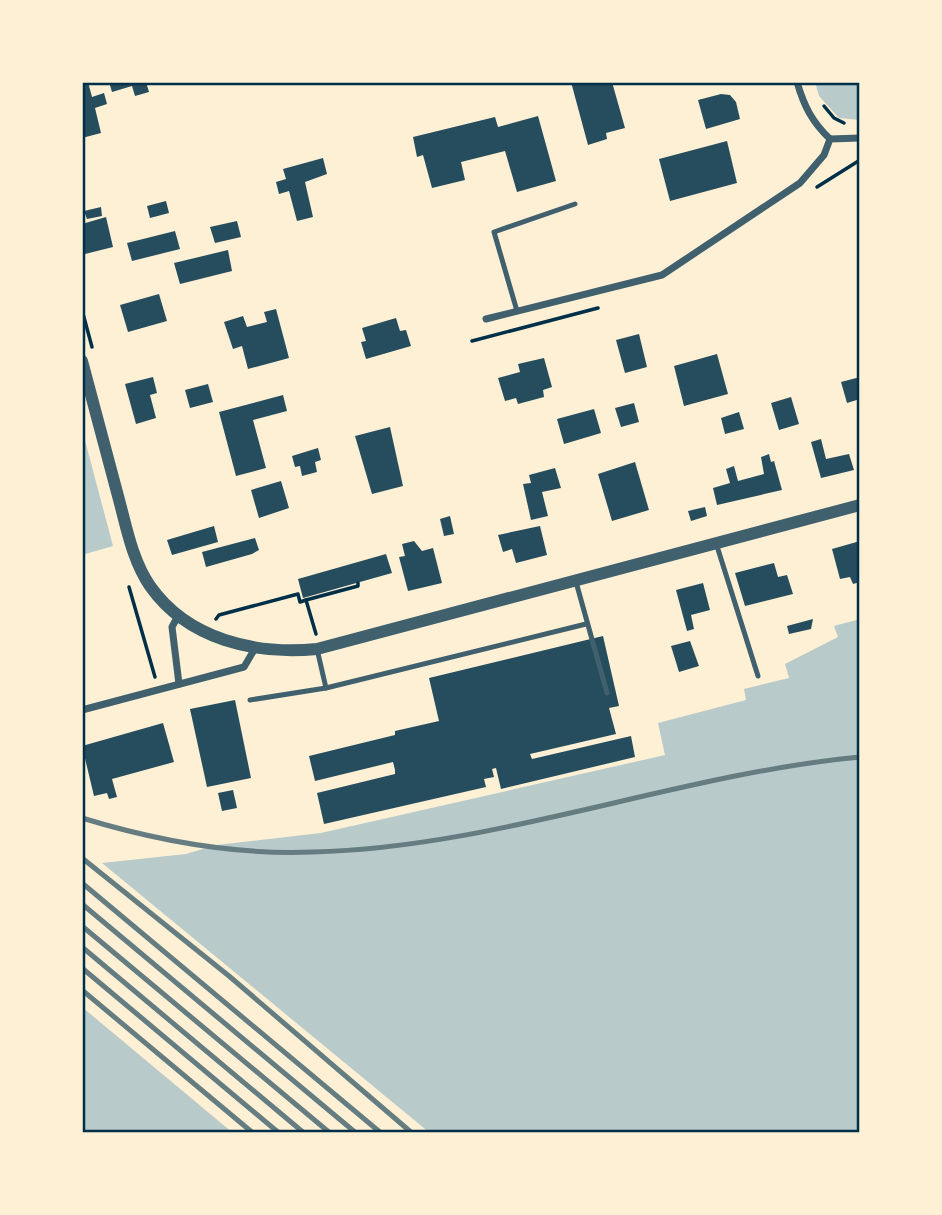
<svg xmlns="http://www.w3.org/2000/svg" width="942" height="1215" viewBox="0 0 942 1215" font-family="Figtree,sans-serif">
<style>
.green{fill:#b9caca}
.building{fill:#264d5e}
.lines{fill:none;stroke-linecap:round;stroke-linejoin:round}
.path{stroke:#003049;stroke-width:3.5}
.service{stroke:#3f606c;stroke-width:5}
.minor{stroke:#3f606c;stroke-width:7}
.tertiary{stroke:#3f606c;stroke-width:12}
.rail{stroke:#657d81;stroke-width:5}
.neatline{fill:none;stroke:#003049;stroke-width:2.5}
</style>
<rect width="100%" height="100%" fill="#fdf0d5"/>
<g class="green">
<path d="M815 82H860V120L839 118 819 96Z"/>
<path d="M82 429 113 546 82 555Z"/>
<path d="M860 619V1133H430L102 863 186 854 216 845 321 833 665 755 658 723 746 700 744 689 789 678 785 664 838 637 834 626Z"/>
<path d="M82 1007 233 1133H82Z"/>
</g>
<g class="building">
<path d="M88 82 92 97 104 93 107 104 95 108 101 133 82 138V83Z"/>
<path d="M109 82H146L149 92 135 96 132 86 112 92Z"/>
<path d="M571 82H612L625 128 606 133 607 139 588 145Z"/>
<path d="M721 94 730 95 736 102 740 119 706 129 698 100Z"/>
<path d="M538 116 556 181 517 192 505 151 461 162 465 180 432 188 423 155 417 157 413 137 495 117 498 127Z"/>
<path d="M727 141 737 183 670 201 659 159Z"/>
<path d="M323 158 327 174 305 182 313 217 297 221 289 191 279 194 276 182 286 179 283 169Z"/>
<path d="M166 201 169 213 150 218 147 206Z"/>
<path d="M101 207 102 216 87 219 84 211Z"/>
<path d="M106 217 113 247 85 254 82 224Z"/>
<path d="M237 221 241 237 215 243 210 227Z"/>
<path d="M175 231 180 249 132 261 127 243Z"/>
<path d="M228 250 232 271 180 284 174 263Z"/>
<path d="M159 294 167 321 128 332 120 305Z"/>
<path d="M276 309 289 358 248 369 242 346 233 349 224 322 243 316 247 327 267 322 264 312Z"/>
<path d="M396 318 400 331 406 330 411 346 366 359 361 342 366 341 362 328Z"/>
<path d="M639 334 647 367 625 373 616 340Z"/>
<path d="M717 354 728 394 684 406 674 366Z"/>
<path d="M544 358 552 387 543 390 544 397 518 404 516 398 505 401 498 378 520 372 518 364Z"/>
<path d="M153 377 157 393 150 395 156 418 136 424 125 384Z"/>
<path d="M860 377V399L847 403 841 382Z"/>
<path d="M208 384 213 402 190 408 185 390Z"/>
<path d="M283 395 287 411 253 420 266 468 236 476 219 412Z"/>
<path d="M791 397 799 424 779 430 771 403Z"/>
<path d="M634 403 639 422 621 427 615 408Z"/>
<path d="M594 409 601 433 564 444 557 419Z"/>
<path d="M739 412 744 429 725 434 721 418Z"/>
<path d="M390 427 403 486 372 494 355 436Z"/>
<path d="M821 439 826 459 849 454 854 470 821 478 811 442Z"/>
<path d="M318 448 321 460 315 462 317 472 302 476 300 466 295 467 292 456Z"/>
<path d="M769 454 771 462 774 461 782 490 717 505 713 488 730 483 726 469 734 466 738 481 764 474 761 457Z"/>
<path d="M635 462 649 510 612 521 598 474Z"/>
<path d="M555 468 561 488 542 492 548 516 531 520 523 484 531 483 529 475Z"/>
<path d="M281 481 289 508 259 518 251 490Z"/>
<path d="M705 507 707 516 691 521 688 511Z"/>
<path d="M450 516 454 534 444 536 440 519Z"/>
<path d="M214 526 218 542 172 555 167 540Z"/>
<path d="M540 526 547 555 516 563 512 549 503 552 498 535Z"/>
<path d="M255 538 259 550 252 554 206 567 202 552Z"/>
<path d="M414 541 422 551 433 548 442 583 408 591 399 557 405 556 402 544Z"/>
<path d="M860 541V582L853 584 850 577 840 579 832 549Z"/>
<path d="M386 554 392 573 303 598 298 579Z"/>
<path d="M774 563 778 577 787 575 793 594 745 606 735 573Z"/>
<path d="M703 583 710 610 691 615 694 629 687 631 676 590Z"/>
<path d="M813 619 811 629 789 634 787 626Z"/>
<path d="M603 636 619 706 609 708 616 734 530 754 532 759 631 736 635 757 501 789 496 768 492 769 494 777 484 779 486 787 324 824 317 793 395 774V770L393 762 315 781 309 756 395 735V731L439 721 429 678Z"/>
<path d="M690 641 699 666 679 672 671 646Z"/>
<path d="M235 700 251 778 207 787 190 709Z"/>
<path d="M163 723 174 762 112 779 117 797 109 799 107 793 94 796 82 746Z"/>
<path d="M233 790 237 808 222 811 218 793Z"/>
</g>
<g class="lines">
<g class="path">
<path d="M824 106 834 118 844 123"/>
<path d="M817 187 860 160"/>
<path d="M82 310 92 347"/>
<path d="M472 341 598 308"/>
<path d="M129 587 155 677"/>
<path d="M216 619 219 615 298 594 300 602 306 600"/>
<path d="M316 634 306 600 358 586V583"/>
</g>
<g class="service">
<path d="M517 311 494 232 575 204"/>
<path d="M716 543 758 676"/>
<path d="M576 582 607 693"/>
<path d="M317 649 326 688 586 624"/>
<path d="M250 700 326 688"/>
</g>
<g class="minor">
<path d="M797 82C804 106 812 122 830 139"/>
<path d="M486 319 662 275 800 183 824 155 830 139 860 138"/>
<path d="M179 614 172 627 179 684"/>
<path d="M82 710 244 667 254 650"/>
</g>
<path class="tertiary" d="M82 361C94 406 106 451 118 496 126 525 132 560 150 586 188 640 256 655 317 649L860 505"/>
<g class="rail">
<path d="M82 818C157 841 233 855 312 852 495 848 678 774 860 757"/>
<path d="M82 858 229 976 412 1133"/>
<path d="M82 883 381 1133"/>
<path d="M82 904 356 1133"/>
<path d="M82 926 330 1133"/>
<path d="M82 947 304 1133"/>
<path d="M82 968 279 1133"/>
<path d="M82 990 253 1133"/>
</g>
</g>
<rect width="942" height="1215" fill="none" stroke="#fdf0d5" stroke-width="168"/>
<rect x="84" y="84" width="774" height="1047" class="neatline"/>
</svg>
